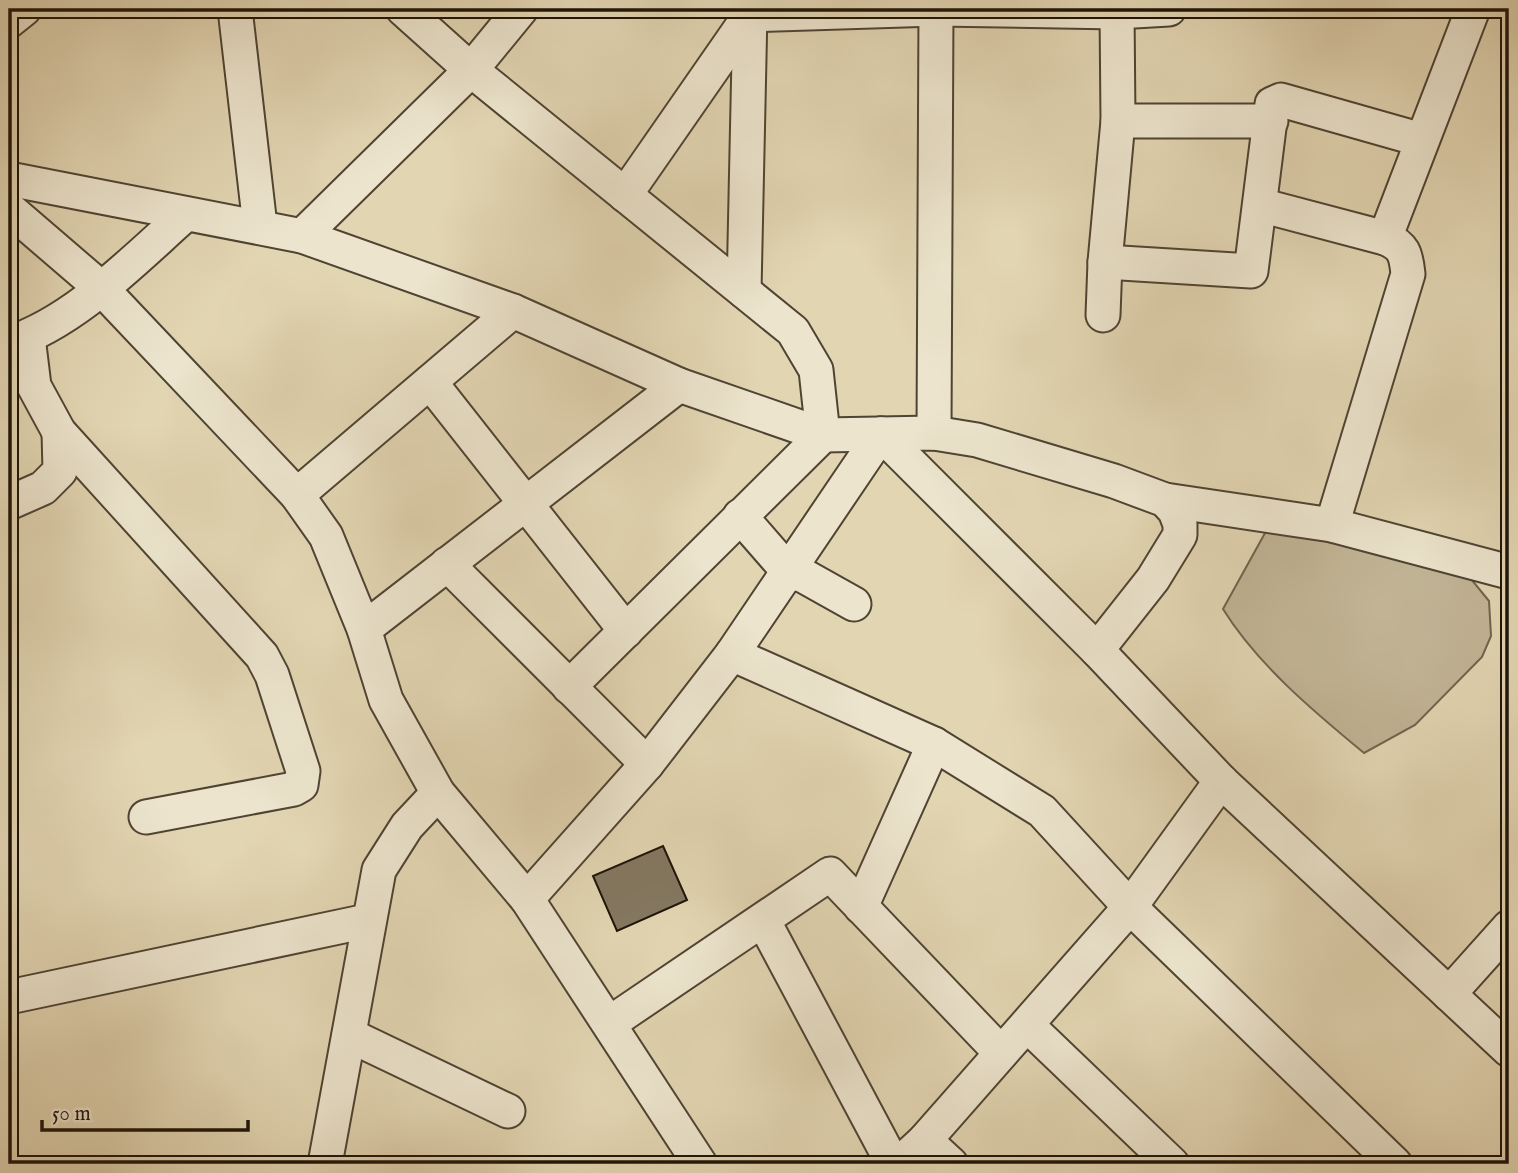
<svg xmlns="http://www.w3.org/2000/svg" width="1518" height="1173" viewBox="0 0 1518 1173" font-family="'IM FELL English',serif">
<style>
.green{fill:#c1b495;stroke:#70644f;stroke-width:2}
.building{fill:#847861;stroke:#1e1409;stroke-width:2}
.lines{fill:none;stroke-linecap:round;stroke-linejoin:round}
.street-casing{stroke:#4f4433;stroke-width:37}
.street{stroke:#ece4cd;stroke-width:33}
</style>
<rect width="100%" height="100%" fill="#e2d5b2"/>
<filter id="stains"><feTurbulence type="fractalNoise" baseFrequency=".00286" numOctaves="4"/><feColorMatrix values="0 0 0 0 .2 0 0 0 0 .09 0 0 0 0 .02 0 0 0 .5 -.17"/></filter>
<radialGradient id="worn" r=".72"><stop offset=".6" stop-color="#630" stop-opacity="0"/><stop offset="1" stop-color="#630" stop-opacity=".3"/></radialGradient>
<path class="green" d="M1275 515 1463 569 1489 601 1491 636 1482 657 1415 725 1364 753C1313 711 1257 664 1223 609Z"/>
<path class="building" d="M663 846 687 900 617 931 593 876Z"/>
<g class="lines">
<g class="street-casing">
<g id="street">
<path d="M235 9 260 226"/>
<path d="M403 9 471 70 793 331 816 370 823 435 569 687"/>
<path d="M9 21 24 9"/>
<path d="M1118 121H1271"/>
<path d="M9 179 302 236 513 311 679 385 823 435 934 433 977 440 1114 481 1165 500 1175 511 1180 524V535L1153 579 1097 650"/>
<path d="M625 195 750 15 936 9 1117 12 1169 9"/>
<path d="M1260 205 1385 238C1404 246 1406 254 1408 274L1332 525"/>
<path d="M9 209 102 289 297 495 326 536 364 629 386 700 438 793 527 899 700 1164"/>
<path d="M302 236 471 70 521 9"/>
<path d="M1385 238 1473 9"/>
<path d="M1105 262 1251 271 1272 104 1281 100 1422 140"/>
<path d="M744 291 750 11"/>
<path d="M1103 315 1105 262 1118 121 1117 9"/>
<path d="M28 337 34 386 59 432 262 656 272 675 303 771 301 785 294 789 146 817"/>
<path d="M9 343C75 322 135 259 186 214"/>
<path d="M430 382 626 631"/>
<path d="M934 433 936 9"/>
<path d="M881 434 1097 650 1221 781 1509 1050"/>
<path d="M297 495 513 311"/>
<path d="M1165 500 1332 525 1509 572"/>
<path d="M9 503 43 488 60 471 59 432"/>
<path d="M740 516 788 571 804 576 854 604"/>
<path d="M447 564 647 764"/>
<path d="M364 629 679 385"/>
<path d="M732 654 934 744 1042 811 1130 907 1395 1164"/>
<path d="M527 899 647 764 732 654 881 434"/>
<path d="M861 907 934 744"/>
<path d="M763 920 893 1164"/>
<path d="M1449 994 1509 927"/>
<path d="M9 997 367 921"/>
<path d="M610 1023 830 874 1001 1053"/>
<path d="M1027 1025 1172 1164"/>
<path d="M349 1035 508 1111"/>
<path d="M925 1140 951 1164"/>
<path d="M325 1164 379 870 407 826 438 793"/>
<path d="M899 1164 925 1140 1130 907 1221 781"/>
</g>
</g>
<use href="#street" class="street"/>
</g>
<rect width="1518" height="1173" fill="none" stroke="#e2d5b2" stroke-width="35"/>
<rect x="10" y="10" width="1497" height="1152" fill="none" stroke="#1e1409" stroke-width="3.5"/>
<rect x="18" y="18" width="1483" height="1138" fill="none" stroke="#1e1409" stroke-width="2"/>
<path d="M42 1120v10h206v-10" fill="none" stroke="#1e1409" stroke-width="3.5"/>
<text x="52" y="1120" font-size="21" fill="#1e1409" stroke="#ece4cd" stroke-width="5" paint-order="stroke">50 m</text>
<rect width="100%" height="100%" filter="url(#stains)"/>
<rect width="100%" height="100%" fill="url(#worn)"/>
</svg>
